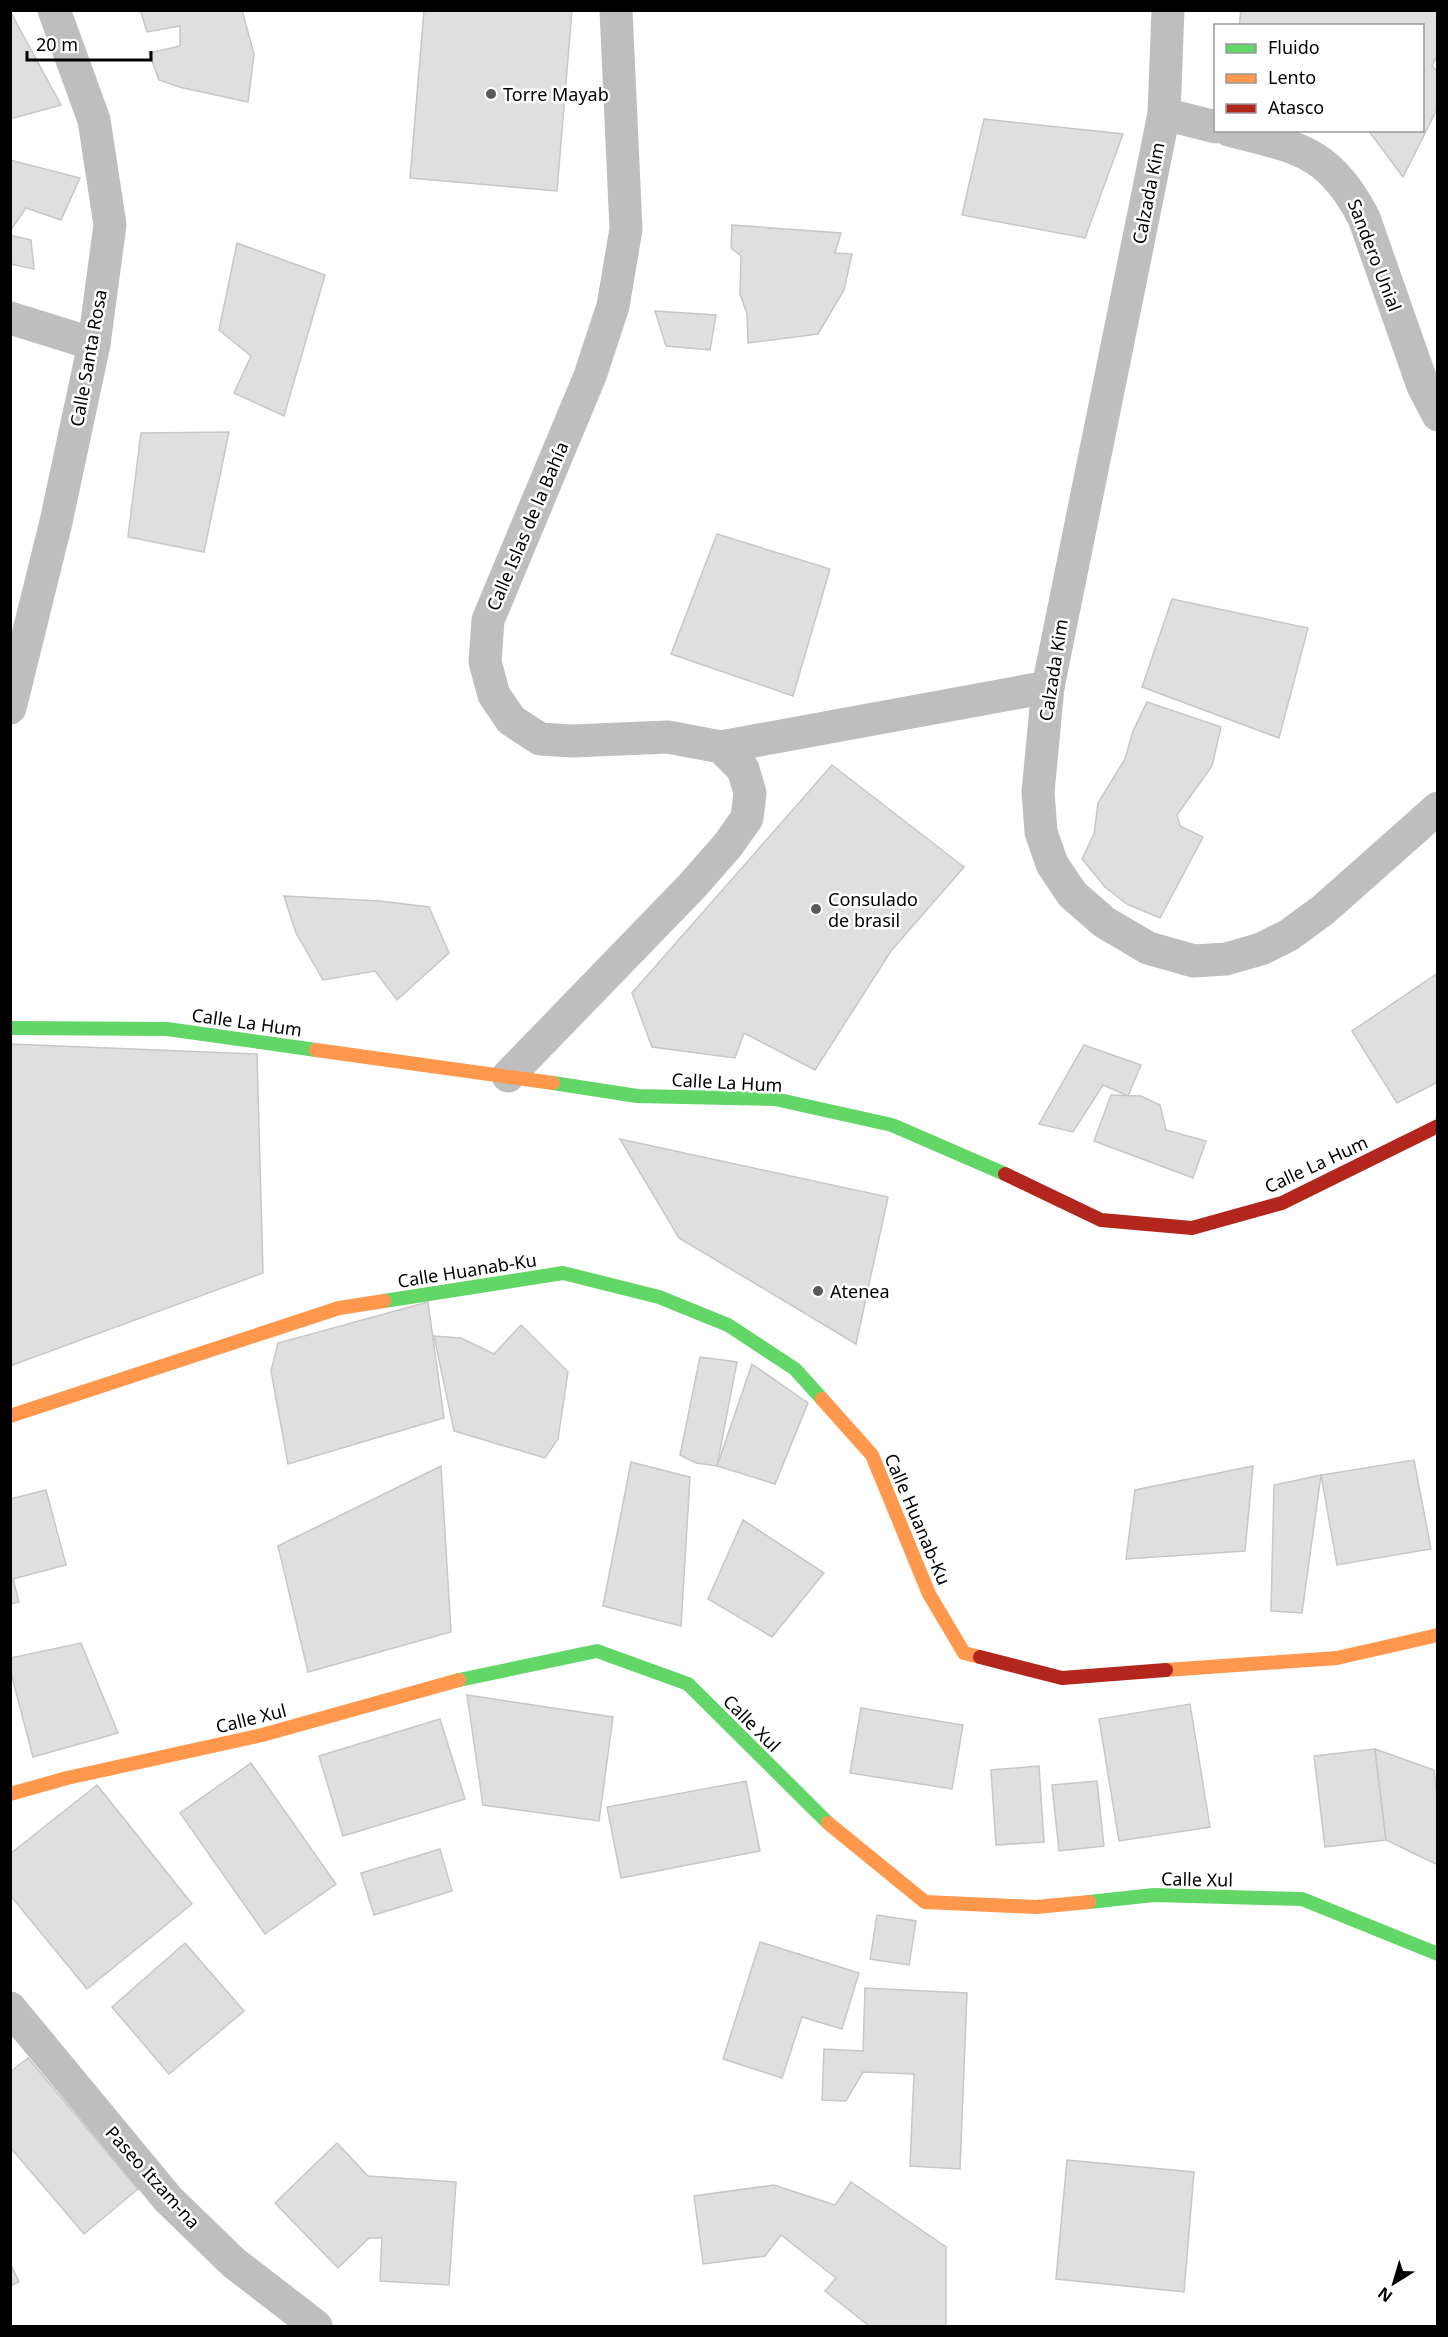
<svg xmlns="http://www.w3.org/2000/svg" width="1448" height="2337" viewBox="0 0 1448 2337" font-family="'Noto Sans',sans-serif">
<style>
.building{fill:#dfdfdf;stroke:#c7c7c7;stroke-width:1.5}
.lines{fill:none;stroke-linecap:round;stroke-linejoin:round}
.street{stroke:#bebebe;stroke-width:33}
.fast{stroke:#63d668;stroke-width:14}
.slow{stroke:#ff974d;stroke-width:14}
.jam{stroke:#b3261e;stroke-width:14}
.poi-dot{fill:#595959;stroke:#fff;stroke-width:2}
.labels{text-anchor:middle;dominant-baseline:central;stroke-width:5;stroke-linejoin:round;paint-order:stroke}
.poi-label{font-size:18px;fill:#000;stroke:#fff;text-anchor:start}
.street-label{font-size:18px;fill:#000;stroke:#fff}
</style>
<rect width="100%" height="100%" fill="#fff"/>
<g class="building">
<path d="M131 10H242L254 54 248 102 179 87 159 80 149 53 180 46V26L147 32 141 12Z"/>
<path d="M424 10H572L557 191 410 178Z"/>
<path d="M1241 10H1438V55L1432 65 1438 74V107L1403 177 1368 130H1422V26H1239Z"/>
<path d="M10 11 61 105 10 119Z"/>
<path d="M984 119 1123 134 1085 238 962 215Z"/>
<path d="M10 160 80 178 61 220 26 208 10 231Z"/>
<path d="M732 225 841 233 835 253 852 254 844 290 818 334 748 343 747 314 740 294 741 256 731 248Z"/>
<path d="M10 235 31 240 34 269 10 264Z"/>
<path d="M237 243 325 275 284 416 234 393 251 356 219 330Z"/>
<path d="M655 311 716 315 710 350 666 346Z"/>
<path d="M229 432 204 552 128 537 141 433Z"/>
<path d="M717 534 830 569 793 696 671 654Z"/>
<path d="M1172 599 1308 628 1279 738 1142 687Z"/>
<path d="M1147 702 1221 727 1212 766 1177 815 1180 826 1203 837 1160 918 1127 904 1105 887 1082 859 1094 834 1098 803 1125 759 1133 731Z"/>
<path d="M832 765 964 867 891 951 815 1070 744 1033 735 1058 652 1047 632 993Z"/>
<path d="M284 896 380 901 429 907 449 953 397 1000 375 971 323 980 296 933Z"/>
<path d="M1438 973V1082L1397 1103 1352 1031Z"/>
<path d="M10 1044 257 1054 263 1273 10 1366Z"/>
<path d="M1084 1045 1141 1065 1128 1096 1103 1085 1073 1132 1039 1124Z"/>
<path d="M1111 1095 1141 1096 1160 1105 1166 1130 1206 1141 1193 1178 1094 1141Z"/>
<path d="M620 1139 888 1197 856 1344 679 1238Z"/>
<path d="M428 1302 444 1418 288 1464 271 1371 278 1343Z"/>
<path d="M521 1325 568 1372 558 1439 545 1458 454 1431 434 1336 461 1338 494 1354Z"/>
<path d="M700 1357 737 1362 717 1466 696 1463 680 1455Z"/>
<path d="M752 1364 808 1403 775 1484 717 1466Z"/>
<path d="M1414 1460 1431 1549 1337 1565 1321 1475Z"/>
<path d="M631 1462 690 1477 681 1626 603 1606Z"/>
<path d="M441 1466 451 1632 308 1672 278 1546Z"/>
<path d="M1253 1466 1245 1551 1126 1559 1135 1490Z"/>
<path d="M1321 1475 1302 1613 1271 1611 1274 1485Z"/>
<path d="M46 1490 66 1565 13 1579 19 1602 10 1604V1499Z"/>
<path d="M743 1520 824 1573 772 1637 708 1599Z"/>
<path d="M81 1643 118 1733 33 1757 10 1669V1658Z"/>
<path d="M467 1695 613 1717 599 1821 483 1805Z"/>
<path d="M1190 1704 1210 1827 1119 1841 1099 1719Z"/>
<path d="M861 1708 963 1725 952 1789 850 1773Z"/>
<path d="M440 1719 465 1799 343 1836 319 1756Z"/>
<path d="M1375 1749 1386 1840 1325 1847 1314 1756Z"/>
<path d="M1375 1749 1434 1770 1438 1805V1865L1386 1840Z"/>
<path d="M251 1763 336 1884 265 1934 180 1813Z"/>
<path d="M1039 1766 1044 1842 996 1845 991 1770Z"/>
<path d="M746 1781 760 1851 621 1878 607 1807Z"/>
<path d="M1097 1781 1104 1846 1059 1851 1052 1785Z"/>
<path d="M97 1785 192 1904 87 1989 10 1895V1854Z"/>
<path d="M440 1849 452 1891 374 1915 361 1873Z"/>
<path d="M877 1915 916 1921 909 1965 870 1959Z"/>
<path d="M760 1942 859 1973 842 2029 802 2017 782 2078 723 2059Z"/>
<path d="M185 1943 244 2011 169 2074 112 2007Z"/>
<path d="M865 1988 967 1993 960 2169 910 2166 914 2074 863 2072 846 2101 822 2100 824 2049 863 2051Z"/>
<path d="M28 2058 138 2189 84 2234 10 2147V2072Z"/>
<path d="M337 2143 368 2176 456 2182 449 2285 380 2281 382 2238H369L338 2268 275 2203Z"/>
<path d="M1067 2160 1194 2172 1184 2292 1056 2279Z"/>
<path d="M851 2182 946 2247V2326H869L825 2291 836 2278 781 2235 765 2256 703 2264 694 2196 774 2185 835 2205Z"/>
<path d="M10 2263 19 2282 10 2286Z"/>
</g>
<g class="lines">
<g class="street">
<path d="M1168 10 1164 114 1048 687 1038 792 1041 832 1052 864 1072 894 1104 922 1148 948 1194 961 1226 959 1261 949 1289 935 1323 910 1438 808"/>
<path d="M1164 114 1216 127"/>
<path d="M1229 130C1298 148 1329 150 1364 218L1423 386 1438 415"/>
<path d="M10 318 94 344"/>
<path d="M10 708 56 522 94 344 110 225 94 120 54 10"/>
<path d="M721 747 1048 687"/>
<path d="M508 1076 692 886 728 845 747 818 750 793 743 769 721 747 668 737 572 741 540 739 511 720 494 695 485 662 488 620 590 376 613 306 626 229 616 10"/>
<path d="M10 2008 168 2199 234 2263 316 2326"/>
</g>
<g class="fast">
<path d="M10 1028 167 1029 316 1050"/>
<path d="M553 1083 637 1096 775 1099 892 1125 1005 1174"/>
<path d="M384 1301 563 1273 659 1297 728 1325 795 1369 822 1399"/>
<path d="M459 1680 597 1651 688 1684 828 1823"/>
<path d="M1089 1902 1154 1895 1302 1899 1438 1954"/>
</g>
<g class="slow">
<path d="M316 1050 553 1083"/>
<path d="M822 1399 872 1455 929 1594 964 1653 980 1657"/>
<path d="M10 1416 339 1308 384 1301"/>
<path d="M1166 1670 1337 1658 1438 1635"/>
<path d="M10 1794 67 1778 262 1735 459 1680"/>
<path d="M828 1823 925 1902 1036 1907 1089 1902"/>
</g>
<g class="jam">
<path d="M1005 1174 1101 1220 1192 1228 1282 1203 1438 1126"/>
<path d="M980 1657 1062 1678 1166 1670"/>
</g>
</g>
<g class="poi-dot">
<circle cx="491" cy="94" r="6"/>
<circle cx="816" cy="909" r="6"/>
<circle cx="818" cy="1291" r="6"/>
</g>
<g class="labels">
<g class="poi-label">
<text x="503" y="94">Torre Mayab</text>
<text x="828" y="899">Consulado<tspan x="828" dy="21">de brasil</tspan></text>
<text x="830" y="1291">Atenea</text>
</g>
<g class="street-label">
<text transform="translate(1148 193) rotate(-79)">Calzada Kim</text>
<text transform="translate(1375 255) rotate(69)">Sandero Unial</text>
<text transform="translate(88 358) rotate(-80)">Calle Santa Rosa</text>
<text transform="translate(527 526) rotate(-67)">Calle Islas de la Bahía</text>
<text transform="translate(1053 670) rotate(-81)">Calzada Kim</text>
<text transform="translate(247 1022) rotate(8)">Calle La Hum</text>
<text transform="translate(727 1082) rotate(3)">Calle La Hum</text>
<text transform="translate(1316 1164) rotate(-25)">Calle La Hum</text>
<text transform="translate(467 1270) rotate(-9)">Calle Huanab-Ku</text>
<text transform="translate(918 1519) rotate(67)">Calle Huanab-Ku</text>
<text transform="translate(251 1718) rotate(-14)">Calle Xul</text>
<text transform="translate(752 1723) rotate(45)">Calle Xul</text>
<text transform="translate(1197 1879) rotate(1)">Calle Xul</text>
<text transform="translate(153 2177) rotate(48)">Paseo Itzam-na</text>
</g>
</g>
<rect width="1448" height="2337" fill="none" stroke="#000000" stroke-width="24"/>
<rect x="1214" y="24" width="210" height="108" fill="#ffffff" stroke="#999999" stroke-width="1.5"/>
<rect x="1226" y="44" width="30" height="9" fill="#63d668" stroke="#999999" stroke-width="1.5"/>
<text x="1268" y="54" font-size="18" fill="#000000">Fluido</text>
<rect x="1226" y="74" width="30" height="9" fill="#ff974d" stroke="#999999" stroke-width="1.5"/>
<text x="1268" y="84" font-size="18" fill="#000000">Lento</text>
<rect x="1226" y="104" width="30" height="9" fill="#b3261e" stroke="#999999" stroke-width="1.5"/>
<text x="1268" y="114" font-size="18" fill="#000000">Atasco</text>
<g transform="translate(1394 2283) rotate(217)" stroke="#ffffff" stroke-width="4.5" paint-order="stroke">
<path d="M0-4.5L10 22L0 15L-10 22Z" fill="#000000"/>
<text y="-9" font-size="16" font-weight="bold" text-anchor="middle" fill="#000000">N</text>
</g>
<path d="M27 51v9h124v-9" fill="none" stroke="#000000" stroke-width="3"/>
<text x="36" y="51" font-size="18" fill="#000000" stroke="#ffffff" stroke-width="4.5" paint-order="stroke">20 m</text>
</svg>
